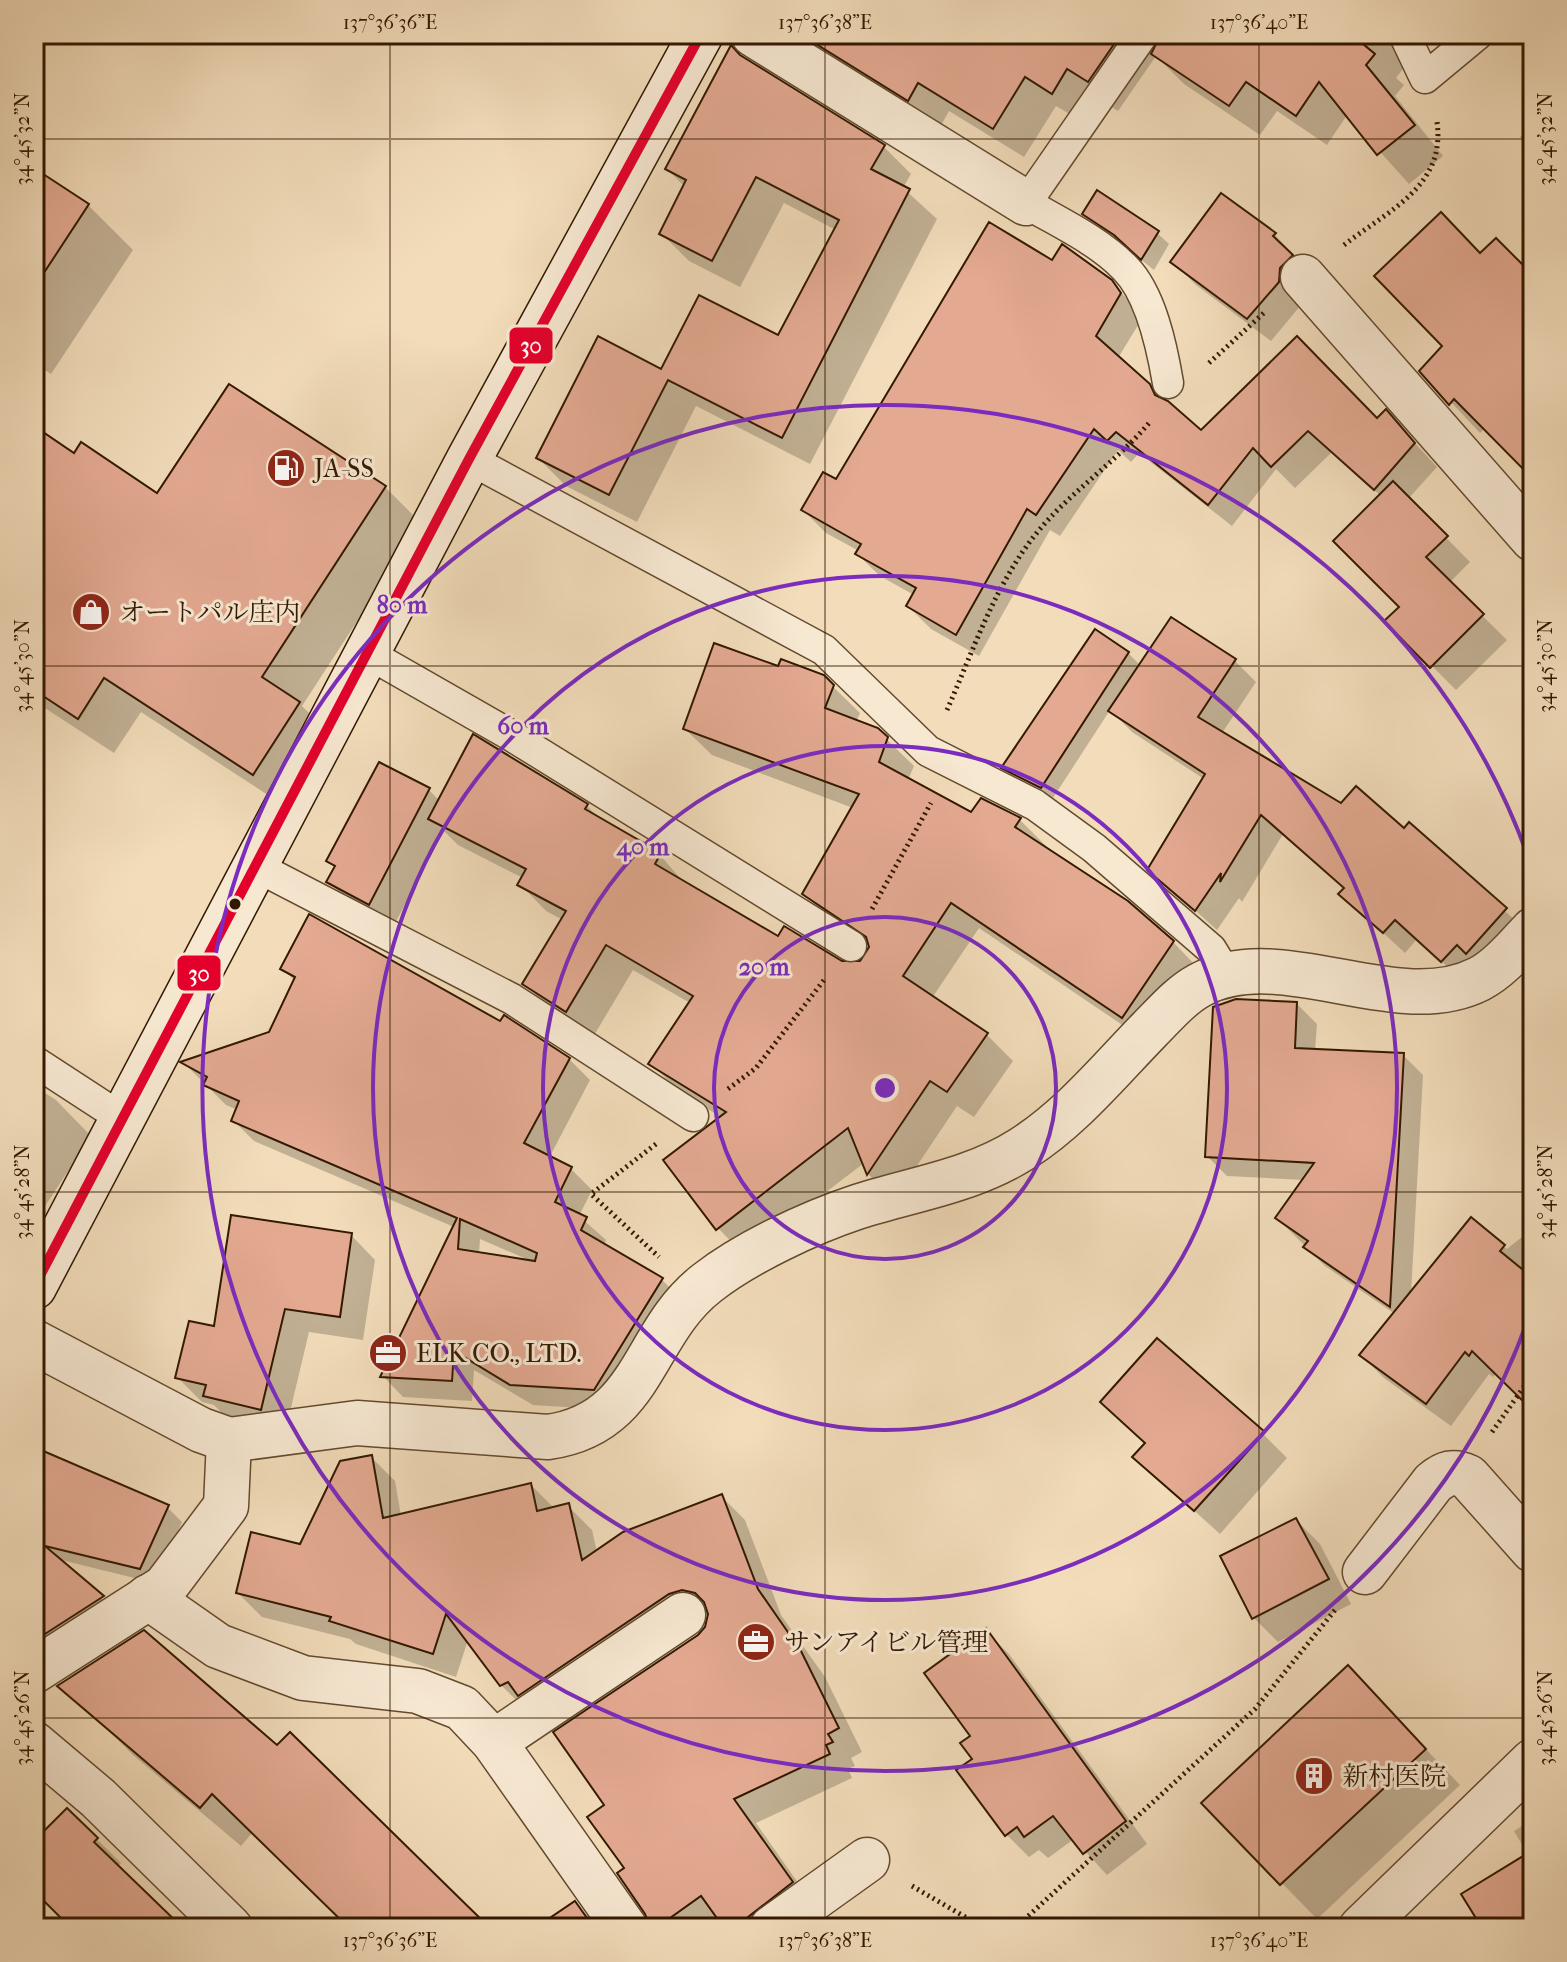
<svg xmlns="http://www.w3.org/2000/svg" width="1567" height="1962" viewBox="0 0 1567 1962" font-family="'IM FELL French Canon','Noto Serif JP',serif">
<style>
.shadow{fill:#0003;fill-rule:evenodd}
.building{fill:#e3a991;stroke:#331900;stroke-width:2;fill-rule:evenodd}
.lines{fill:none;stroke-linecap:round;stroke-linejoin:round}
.service-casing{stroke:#634a2e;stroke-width:33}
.minor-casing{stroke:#634a2e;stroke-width:47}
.secondary-casing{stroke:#331900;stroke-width:47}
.path{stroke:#331900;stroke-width:5;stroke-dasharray:2 4;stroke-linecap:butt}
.service{stroke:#f7e8d2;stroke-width:30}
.minor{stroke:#f7e8d2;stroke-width:44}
.secondary{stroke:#f7e8d2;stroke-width:44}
.bus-1-casing{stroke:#f7e8d2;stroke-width:16}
.bus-1{stroke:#e4002b;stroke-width:10}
.ticks{fill:none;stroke:#331900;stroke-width:2;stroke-opacity:0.45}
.ring{fill:none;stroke:#7b2cbf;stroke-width:4}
.bus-dot{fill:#331900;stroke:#f7e8d2;stroke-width:3}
.labels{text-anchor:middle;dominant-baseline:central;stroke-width:6;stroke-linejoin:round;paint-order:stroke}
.poi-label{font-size:26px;fill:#331900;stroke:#f7e8d2;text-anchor:start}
.centre{fill:#7b2cbf;stroke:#f7e8d2;stroke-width:4}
.ring-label{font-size:24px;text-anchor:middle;font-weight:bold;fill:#7b2cbf;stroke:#f7e8d2;stroke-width:6;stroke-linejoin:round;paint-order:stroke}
.line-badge{stroke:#f7e8d2;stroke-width:3}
.badge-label{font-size:22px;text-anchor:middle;font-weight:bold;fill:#fff}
.neatline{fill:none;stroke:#331900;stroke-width:3}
.ticks-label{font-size:20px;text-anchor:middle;fill:#331900}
</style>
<rect width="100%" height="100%" fill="#f2dcba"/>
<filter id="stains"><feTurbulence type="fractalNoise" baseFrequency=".0025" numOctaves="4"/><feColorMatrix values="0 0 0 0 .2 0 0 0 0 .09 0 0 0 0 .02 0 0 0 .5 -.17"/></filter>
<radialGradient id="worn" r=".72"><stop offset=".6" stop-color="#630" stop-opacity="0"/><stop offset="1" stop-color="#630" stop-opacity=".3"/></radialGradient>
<g class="shadow">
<path d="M781 34H1408L1420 46 1396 78 1404 85 1395 96 1443 156 1409 184 1347 115 1327 145 1277 111 1260 135 1184 84 1156 56 1118 111 1097 98 1083 122 1056 106 1024 157 949 111 939 129Z"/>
<path d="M742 59 883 146 911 174 903 188 937 219 810 464 696 406 637 522 566 486 538 458 662 371 779 338 836 230 784 203 740 287 689 261 661 233 685 187 667 169Z"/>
<path d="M1533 125V150L1520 137Z"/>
<path d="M34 170 88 205 133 250 51 374 34 363Z"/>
<path d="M1084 214 1157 233 1169 244 1154 270Z"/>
<path d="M1274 234 1297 258 1301 305 1271 341 1196 285 1173 262Z"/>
<path d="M1533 249V476L1485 428 1480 433 1422 371 1445 346 1481 255 1521 266Z"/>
<path d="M1052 263 1111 282 1134 306 1143 317 1118 358 1201 432 1378 421 1386 412 1437 467 1408 499 1470 562 1449 583 1507 640 1456 690 1387 621 1402 607 1381 496 1332 452 1295 488 1276 469 1232 526 1139 453 1131 462 1118 450 1060 536 1050 530 979 656 931 629 908 606 914 595 880 576 857 554 859 551 826 533 803 510 837 482Z"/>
<path d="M230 387 385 487 421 523 302 706 335 739 289 809 141 712 114 753 34 701V429L75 455 157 496Z"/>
<path d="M1171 619 1235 661 1256 682 1222 733 1341 806 1404 831 1409 825 1527 931 1464 982 1417 939 1405 953 1341 894 1345 889 1283 834 1242 902 1239 898 1217 930 1149 869 1204 779 1132 732 1110 710 1053 798 1015 779 1004 768 1128 653 1141 666Z"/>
<path d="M779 668 822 676 860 713 856 722 877 730 914 766 908 780 972 815 1020 820 1046 846 1045 849 1173 942 1199 969 1149 1043 979 928 932 998 987 1035 1013 1061 974 1117 957 1106 894 1200 868 1174 864 1163 744 1255 718 1228 722 1118 678 1090 651 1064 690 1003 633 970 593 1037 551 1010 525 984 563 920 546 911 520 884 523 878 458 845 444 831 393 927 353 906 329 882 336 868 329 861 429 790 440 801 587 806 603 822 660 855 685 884 779 939 850 966 868 956 871 946 831 921 804 894 853 808 712 755 685 729Z"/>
<path d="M283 969 569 1059 590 1080 549 1158 571 1169 592 1190 579 1216 606 1240 604 1245 662 1280 683 1300 615 1410 533 1405 474 1370 472 1401 403 1397 383 1376 454 1227 254 1141 233 1120 238 1110 226 1105 184 1063 271 1033 295 981ZM480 1239 531 1261 479 1254Z"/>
<path d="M1297 1004 1317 1024 1315 1051 1403 1055 1423 1075 1411 1294 1471 1220 1507 1249 1533 1228V1408L1496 1373 1493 1377 1489 1374 1451 1426 1384 1378 1361 1355 1395 1314 1325 1266 1277 1218 1304 1180 1227 1176 1207 1156Z"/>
<path d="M34 1086 56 1100 91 1136 34 1223Z"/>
<path d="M351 1235 375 1260 363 1340 309 1332 285 1433 229 1420 214 1405 202 1402 178 1378Z"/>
<path d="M1263 1434 1287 1458 1220 1534 1135 1457Z"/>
<path d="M34 1449 167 1507 182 1522 155 1583 57 1559 117 1612 34 1660Z"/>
<path d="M371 1457 395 1481 401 1516 531 1485 555 1509 568 1506 592 1530 597 1552 721 1496 745 1520 781 1615 825 1677 862 1752 851 1758 855 1766 848 1769 852 1778 756 1823 815 1907 788 1928H727L722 1921 712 1928H656L627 1869 607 1806 707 1628 710 1614 693 1617 525 1709 501 1685 468 1640 456 1677 356 1644 350 1639 262 1617 238 1593 301 1546Z"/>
<path d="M1296 1520 1320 1544 1351 1604 1278 1642 1254 1618Z"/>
<path d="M986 1631 1009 1654 1147 1844 1107 1875 1074 1839 1048 1858 1039 1850 1029 1857 1007 1835 975 1760 973 1736Z"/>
<path d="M1382 1703 1460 1785 1317 1919 1204 1803Z"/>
<path d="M93 1715 487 1928H351L253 1832 241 1846 133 1755Z"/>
<path d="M67 1810 121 1863 117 1867 178 1928H74L34 1889V1844Z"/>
<path d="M1533 1819V1928H1485L1528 1855 1514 1831Z"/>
<path d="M575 1903 600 1928H538Z"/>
<path d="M921 1917 932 1928H909Z"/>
</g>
<g class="building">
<path d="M800 34H1121L1088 82 1067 69 1052 94 1025 77 993 129 918 83 908 101Z"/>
<path d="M1161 34H1351L1375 54 1366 65 1415 125 1377 155 1319 82 1296 116 1246 82 1229 106 1151 54Z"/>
<path d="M731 45 740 55 885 145 871 169 910 189 782 438 668 380 609 495 536 458 598 336 661 369 699 295 778 335 839 220 756 177 712 261 659 234 686 180 665 169Z"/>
<path d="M34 168 89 204 34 288Z"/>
<path d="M1097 190 1159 231 1141 260 1114 235 1082 214Z"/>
<path d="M1221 193 1276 233 1273 236 1293 255 1280 268 1279 282 1247 319 1170 262Z"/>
<path d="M1441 212 1480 253 1496 238 1533 275V479L1454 399 1449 405 1419 371 1442 346 1374 276Z"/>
<path d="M989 222 1052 260 1062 244 1112 280 1121 293 1096 336 1150 384 1155 395 1168 401 1201 430 1297 336 1377 418 1386 409 1415 443 1374 490 1308 431 1271 467 1253 448 1208 505 1116 432 1107 441 1094 429 1036 515 1027 509 956 635 906 606 916 588 855 554 861 544 801 510 823 472 836 479Z"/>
<path d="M229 384 386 486 262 677 300 702 253 775 104 678 78 719 34 690V426L74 453 81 442 157 493Z"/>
<path d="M1393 481 1448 536 1426 557 1484 614 1430 668 1384 621 1399 607 1333 541Z"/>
<path d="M1171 617 1236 659 1198 717 1341 803 1356 786 1404 828 1409 822 1507 908 1466 954 1457 945 1441 962 1395 920 1383 933 1338 894 1344 888 1261 815 1220 882 1221 873 1195 911 1147 870 1205 774 1108 711Z"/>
<path d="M1095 629 1129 652 1041 788 1001 768Z"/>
<path d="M714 643 778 666 781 659 824 675 834 685 825 708 878 728 888 737 879 762 971 812 981 798 1021 818 1015 827 1128 901 1174 941 1122 1018 951 903 903 976 988 1033 947 1092 930 1081 867 1175 848 1128 716 1230 663 1160 726 1112 648 1064 693 996 606 945 566 1012 522 984 566 911 517 885 526 869 428 819 473 734 588 804 585 809 661 853 655 864 778 936 784 926 842 961H860L869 947 866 937 802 894 859 794 683 729Z"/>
<path d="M379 762 430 788 369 905 326 882 335 866 326 861Z"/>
<path d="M309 914 500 1021 504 1015 570 1058 524 1143 572 1167 555 1202 587 1217 581 1230 663 1278 594 1390 510 1385 454 1351 452 1381 380 1377 457 1218 231 1121 239 1101 203 1085 207 1077 180 1062 269 1032 295 977 280 969ZM460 1219 537 1253 535 1261 458 1249Z"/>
<path d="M1236 999 1297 1002 1295 1048 1404 1053 1390 1307 1303 1247 1308 1241 1275 1218 1314 1163 1205 1157 1213 1007Z"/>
<path d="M231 1215 352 1233 340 1317 285 1309 261 1410 203 1396 206 1385 175 1378 189 1321 214 1326Z"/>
<path d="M1471 1217 1505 1245 1500 1251 1533 1278V1411L1472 1351 1469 1356 1465 1352 1426 1404 1359 1355Z"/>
<path d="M1157 1338 1265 1432 1194 1511 1132 1457 1145 1443 1100 1402Z"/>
<path d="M34 1447 169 1505 140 1569 45 1546 104 1596 34 1641Z"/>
<path d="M372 1455 383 1518 531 1483 537 1511 569 1503 582 1560 623 1532 722 1494 758 1589 801 1651 839 1728 828 1734 833 1742 826 1745 830 1754 734 1799 793 1882 734 1928H724L701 1896 656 1928H650L645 1914 617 1873 624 1868 587 1817 604 1805 553 1732 698 1635 705 1627 708 1614 704 1602 695 1593 682 1590 669 1594 518 1696 508 1682 500 1686 446 1614 433 1654 329 1621 331 1617 236 1593 251 1532 300 1544 340 1461Z"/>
<path d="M1296 1518 1329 1579 1252 1619 1220 1556Z"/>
<path d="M986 1628 1126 1821 1083 1854 1053 1816 1024 1837 1017 1827 1005 1836 956 1770 972 1759 960 1743 970 1736 924 1673Z"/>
<path d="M144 1630 277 1745 290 1732 490 1928H349L212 1794 200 1808 57 1686Z"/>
<path d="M1348 1665 1426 1749 1280 1885 1201 1803Z"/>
<path d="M67 1808 98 1838 94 1842 183 1928H71L34 1891V1841Z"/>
<path d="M1533 1850V1928H1482L1461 1894Z"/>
<path d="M575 1901 594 1928H535Z"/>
</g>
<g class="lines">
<g class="service-casing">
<g id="service">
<path d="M1143 34 1026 203C1058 222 1098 240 1125 268 1151 294 1162 347 1168 383"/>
<path d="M1404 34 1425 78 1478 34"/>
<path d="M469 459 824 650 928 751 1035 805 1094 848 1211 949 1227 975"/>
<path d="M367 653 512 736 851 946"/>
<path d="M255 866 512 999 693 1116"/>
<path d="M34 1061 123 1119"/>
</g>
</g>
<g class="minor-casing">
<g id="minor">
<path d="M753 34 1026 203"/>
<path d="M1303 277 1533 539"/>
<path d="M34 1342 201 1430 229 1440 357 1423 548 1437C646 1423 641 1334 707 1283 747 1252 809 1223 857 1207 913 1189 972 1181 1022 1149 1071 1118 1110 1070 1150 1029 1165 1014 1181 995 1200 985 1282 941 1396 1021 1479 979 1500 968 1517 947 1533 930"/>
<path d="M1365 1572 1433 1483C1445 1473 1453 1470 1468 1477L1533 1550"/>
<path d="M148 1597 218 1646 303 1678 418 1691 462 1708 494 1742 625 1928"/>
<path d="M34 1671 165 1587 226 1506 229 1440"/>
<path d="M494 1742 683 1615"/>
<path d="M34 1744 98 1798 230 1928"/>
<path d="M772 1928 867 1860"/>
<path d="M1361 1928 1533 1761"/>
</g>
</g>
<g class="secondary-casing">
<path id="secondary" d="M34 1287 469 459 701 34"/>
</g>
<g class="path">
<path d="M1344 245C1389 210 1446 186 1437 122"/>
<path d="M1209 363 1266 311"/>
<path d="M947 710C974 649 996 581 1040 529 1073 490 1117 461 1150 422"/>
<path d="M872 909 931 803"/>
<path d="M728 1089 756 1068 824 980"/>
<path d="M656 1144 591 1194 659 1257"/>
<path d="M1492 1432 1533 1374"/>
<path d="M912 1886 984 1928"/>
<path d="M1015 1928 1255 1709 1335 1610"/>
</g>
<use href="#service" class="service"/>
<use href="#minor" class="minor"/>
<use href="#secondary" class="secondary"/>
<g class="bus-1-casing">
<path id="bus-1" d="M34 1287 469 459 701 34"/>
</g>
<use href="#bus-1" class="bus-1"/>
</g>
<path class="ticks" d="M390 34V1928M825 34V1928M1259 34V1928M34 139H1533M34 666H1533M34 1192H1533M34 1718H1533"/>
<g class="ring">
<circle cx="885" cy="1088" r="171"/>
<circle cx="885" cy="1088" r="342"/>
<circle cx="885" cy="1088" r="512"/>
<path d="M1533 1305A683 683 0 1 1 1533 871"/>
</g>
<defs>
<g id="fuel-disc" transform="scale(2)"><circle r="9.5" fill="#8f2418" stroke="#f7e8d2"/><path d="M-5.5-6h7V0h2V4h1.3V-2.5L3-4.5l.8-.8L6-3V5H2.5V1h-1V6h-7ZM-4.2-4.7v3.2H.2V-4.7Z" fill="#fff"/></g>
<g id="shop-disc" transform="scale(2)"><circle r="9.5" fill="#8f2418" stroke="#f7e8d2"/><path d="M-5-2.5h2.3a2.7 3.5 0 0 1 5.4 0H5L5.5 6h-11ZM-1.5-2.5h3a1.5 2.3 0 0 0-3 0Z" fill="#fff"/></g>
<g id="office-disc" transform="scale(2)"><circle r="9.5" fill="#8f2418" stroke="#f7e8d2"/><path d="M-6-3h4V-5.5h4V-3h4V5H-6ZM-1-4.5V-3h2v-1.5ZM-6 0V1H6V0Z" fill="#fff"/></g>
<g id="building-disc" transform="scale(2)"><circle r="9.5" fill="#8f2418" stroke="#f7e8d2"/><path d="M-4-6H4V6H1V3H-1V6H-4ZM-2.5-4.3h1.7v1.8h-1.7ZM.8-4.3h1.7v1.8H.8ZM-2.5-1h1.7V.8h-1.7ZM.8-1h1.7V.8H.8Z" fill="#fff"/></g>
</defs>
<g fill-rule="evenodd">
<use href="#fuel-disc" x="286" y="468"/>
<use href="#shop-disc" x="91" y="612"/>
<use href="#office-disc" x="388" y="1353"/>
<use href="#office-disc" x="756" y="1642"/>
<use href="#building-disc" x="1314" y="1776"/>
</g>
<circle class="bus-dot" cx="235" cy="904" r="7"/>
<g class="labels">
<g class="poi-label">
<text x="314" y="468">JA-SS</text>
<text x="119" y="612">オートパル庄内</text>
<text x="416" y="1353">ELK CO., LTD.</text>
<text x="784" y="1642">サンアイビル管理</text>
<text x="1342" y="1776">新村医院</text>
</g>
</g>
<circle cx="885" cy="1088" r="12" class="centre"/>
<g class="ring-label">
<text x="402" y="613">80 m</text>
<text x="523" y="734">60 m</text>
<text x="643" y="855">40 m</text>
<text x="764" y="975">20 m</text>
</g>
<g class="line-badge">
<rect x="508" y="326" width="46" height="39" rx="8" fill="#e4002b"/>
<rect x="176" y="954" width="46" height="38" rx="8" fill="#e4002b"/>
</g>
<g class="badge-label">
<text x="531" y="353">30</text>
<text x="199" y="981">30</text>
</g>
<rect width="1567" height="1962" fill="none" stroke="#f2dcba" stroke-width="88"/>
<rect x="44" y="44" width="1479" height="1874" class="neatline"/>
<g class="ticks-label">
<text x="390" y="29">137°36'36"E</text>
<text x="825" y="29">137°36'38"E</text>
<text x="1259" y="29">137°36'40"E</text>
<text transform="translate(22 139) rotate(-90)" y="7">34°45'32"N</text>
<text transform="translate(1545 139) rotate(-90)" y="7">34°45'32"N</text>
<text transform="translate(22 666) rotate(-90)" y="7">34°45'30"N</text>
<text transform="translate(1545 666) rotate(-90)" y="7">34°45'30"N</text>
<text transform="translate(22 1192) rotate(-90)" y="7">34°45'28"N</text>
<text transform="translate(1545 1192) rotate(-90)" y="7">34°45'28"N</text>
<text transform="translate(22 1718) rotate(-90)" y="7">34°45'26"N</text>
<text transform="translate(1545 1718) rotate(-90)" y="7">34°45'26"N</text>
<text x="390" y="1947">137°36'36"E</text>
<text x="825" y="1947">137°36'38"E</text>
<text x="1259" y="1947">137°36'40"E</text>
</g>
<rect width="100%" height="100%" filter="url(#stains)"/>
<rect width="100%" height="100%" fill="url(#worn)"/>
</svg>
